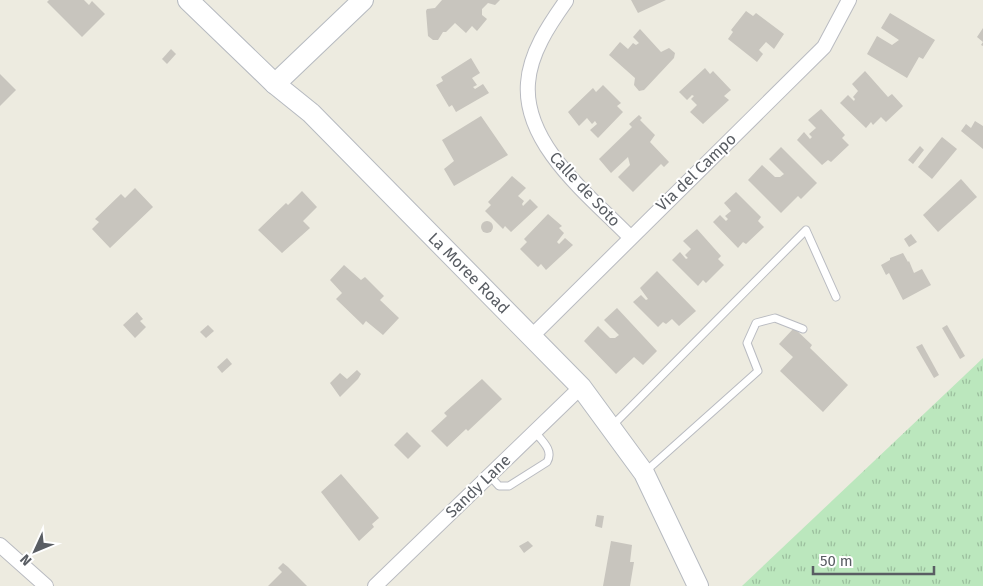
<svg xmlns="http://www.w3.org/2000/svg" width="983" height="586" viewBox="0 0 983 586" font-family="'Fira Sans',sans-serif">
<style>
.grass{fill:url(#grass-tufts)}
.building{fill:#c8c5be}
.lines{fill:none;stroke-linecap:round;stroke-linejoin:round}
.lane-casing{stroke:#b9bbc1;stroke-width:9}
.street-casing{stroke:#b9bbc1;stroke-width:16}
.secondary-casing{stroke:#b6bac0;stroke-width:22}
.lane{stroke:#fff;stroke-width:7}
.street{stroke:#fff;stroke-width:14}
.secondary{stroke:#fff;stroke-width:20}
.labels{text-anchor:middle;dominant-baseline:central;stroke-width:4;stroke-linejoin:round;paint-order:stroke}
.street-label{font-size:16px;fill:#595d63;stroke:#fff}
</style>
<defs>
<pattern id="grass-tufts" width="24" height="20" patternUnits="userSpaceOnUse" patternTransform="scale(1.25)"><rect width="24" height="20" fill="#bbe7bd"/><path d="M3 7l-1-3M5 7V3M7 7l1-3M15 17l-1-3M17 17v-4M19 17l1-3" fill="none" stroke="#9bbe9d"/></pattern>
</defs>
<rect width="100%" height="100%" fill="#edebe0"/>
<path class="grass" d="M983 358V586H742Z"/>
<g class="building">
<path d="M49 0H84L89 5 92 1 105 14 82 37 47 2Z"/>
<path d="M442 0H500L495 5 488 3 482 9V15L487 19 477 31 472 26 466 33 455 23 446 32H443L438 40H433L428 36 426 11 427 9 435 8Z"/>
<path d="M631 0H666L638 13Z"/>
<path d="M746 11 753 16 756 13 784 34 774 49 766 42 759 50 763 54 757 62 728 39 733 32 731 30Z"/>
<path d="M890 13 935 40 923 59 919 57 907 78 867 54 877 36 892 45 899 40 881 28Z"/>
<path d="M983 28V46L981 45 983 42 977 37Z"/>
<path d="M640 29 661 52 669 48 675 53 674 58 644 90 639 91 634 85 635 78 609 55 620 42 628 49 633 43 636 45 639 43 633 37Z"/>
<path d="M171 49 176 54 167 64 162 59Z"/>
<path d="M471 58 480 73 472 78 477 85 473 87 475 89 483 84 489 93 456 112 452 105 449 107 436 85 443 81 441 77Z"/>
<path d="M705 68 710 74 713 71 731 90 724 96 729 100 703 124 690 112 697 105 691 99 694 96 692 95 687 100 679 92Z"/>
<path d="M865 71 888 97 892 94 903 106 886 122 881 117 873 125 871 122 866 128 840 103 848 95 854 101 855 99 853 97 858 91 852 84Z"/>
<path d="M0 74 16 90 0 106Z"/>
<path d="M603 85 621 103 617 106 623 112 598 138 590 130 597 124 595 121 592 124 587 118 579 126 568 112 593 88 596 92Z"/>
<path d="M821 109 845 135 842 138 849 145 831 162 828 160 822 165 797 140 804 132 810 139 812 137 809 134 816 128 808 120Z"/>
<path d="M639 115 642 118 640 120 655 135 650 142 669 162 664 167 661 164 633 192 618 177 630 165 628 157 611 173 599 159 632 127 629 124Z"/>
<path d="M481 116 508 155 454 186 444 169 454 161 442 140Z"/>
<path d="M975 121 983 126V149L961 131 966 124 971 128Z"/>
<path d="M942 137 957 149 932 179 918 167Z"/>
<path d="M920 146 924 150 913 164 908 160Z"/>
<path d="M781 147 817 183 801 199 798 196 781 213 748 180 762 165 775 177H780L784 174 769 159Z"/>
<path d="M512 176 526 188 518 196 524 201 522 204 523 206 530 199 538 207 511 232 505 226 503 229 485 211 491 205 488 202Z"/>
<path d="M961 179 977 197 938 232 923 215Z"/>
<path d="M135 188 153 207 110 248 92 229 99 222 95 219 121 194 125 198Z"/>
<path d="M302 191 317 207 303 221 310 228 282 253 258 230 286 203 288 205Z"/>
<path d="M736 192 761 217 758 221 764 227 746 244 743 242 738 248 713 222 720 215 726 221 728 219 725 216 731 211 724 203Z"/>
<path d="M548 214 562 226 559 228 564 233 557 242 559 244 565 238 573 245 546 270 541 264 538 267 520 249 527 242 524 239Z"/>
<circle cx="487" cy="227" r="6"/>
<path d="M697 229 721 256 718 259 724 265 706 283 703 280 698 286 672 260 680 252 686 259 688 258 685 255 691 249 683 241Z"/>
<path d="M911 234 917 242 909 247 904 239Z"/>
<path d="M903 253 908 262 909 261 914 273 922 269 931 285 903 300 889 273 886 275 881 265 890 260V258Z"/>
<path d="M344 265 361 280 365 277 384 296 380 300 399 318 383 335 366 321 363 325 336 299 342 293 330 280Z"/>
<path d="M657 271 696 311 679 326 672 319 666 324 663 322 658 327 633 302 641 295 646 300 648 299 640 288Z"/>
<path d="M617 308 657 351 643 365 634 357 616 374 584 341 598 326 610 338H615L619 335 604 320Z"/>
<path d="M137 312 143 319 140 321 146 327 135 338 123 325Z"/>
<path d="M208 325 214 331 206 338 200 332Z"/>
<path d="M947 325 965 356 960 359 942 328Z"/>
<path d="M794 328 812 345 810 348 848 385 823 412 780 371 793 357 779 344Z"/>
<path d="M922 344 939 375 934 378 916 347Z"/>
<path d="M227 358 232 364 222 373 217 367Z"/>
<path d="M357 370 361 374 358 379 340 397 330 383 340 373 347 379Z"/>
<path d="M482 379 502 399 468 431 466 429 447 447 431 431 447 416 444 413Z"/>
<path d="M407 432 421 446 408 459 394 445Z"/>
<path d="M341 474 379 518 372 524 374 527 359 541 321 492Z"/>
<path d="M597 515 604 516 602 528 595 526Z"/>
<path d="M528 541 533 546 524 553 519 546Z"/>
<path d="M611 541 632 545 630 562H634L630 586H603Z"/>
<path d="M283 563 288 567 307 586H268L282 572 278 568Z"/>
</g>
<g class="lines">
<g class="lane-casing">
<g id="lane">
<path d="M612 426 806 230 836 297"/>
<path d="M646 471 758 371 747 343 756 323 775 318 803 329"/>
<path d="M489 475 499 486H509L547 462C554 450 542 441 534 431"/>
</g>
</g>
<g class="street-casing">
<g id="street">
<path d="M566 1C549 25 530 53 528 83 523 145 591 197 630 237"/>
<path d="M532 336 824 47 849 0"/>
<path d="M0 545 46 586"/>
<path d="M375 586 581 387"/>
</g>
</g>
<g class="secondary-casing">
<g id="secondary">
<path d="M188 0 275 84 311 113 581 387 644 473 698 586"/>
<path d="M275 84 363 0"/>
</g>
</g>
<use href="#lane" class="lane"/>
<use href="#street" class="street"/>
<use href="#secondary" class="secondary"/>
</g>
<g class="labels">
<g class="street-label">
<text transform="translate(696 172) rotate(-44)">Via del Campo</text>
<text transform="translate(585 189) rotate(47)">Calle de Soto</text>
<text transform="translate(469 273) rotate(45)">La Moree Road</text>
<text transform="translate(478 486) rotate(-44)">Sandy Lane</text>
</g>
</g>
<g transform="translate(35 551) rotate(226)" stroke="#ffffff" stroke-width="4" paint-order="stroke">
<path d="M0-4L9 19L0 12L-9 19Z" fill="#595d63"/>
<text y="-8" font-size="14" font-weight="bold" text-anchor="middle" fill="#595d63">N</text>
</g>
<path d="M813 566v8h121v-8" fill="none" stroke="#595d63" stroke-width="2.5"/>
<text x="820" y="566" font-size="15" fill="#595d63" stroke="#ffffff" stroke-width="4" paint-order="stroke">50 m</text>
</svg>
